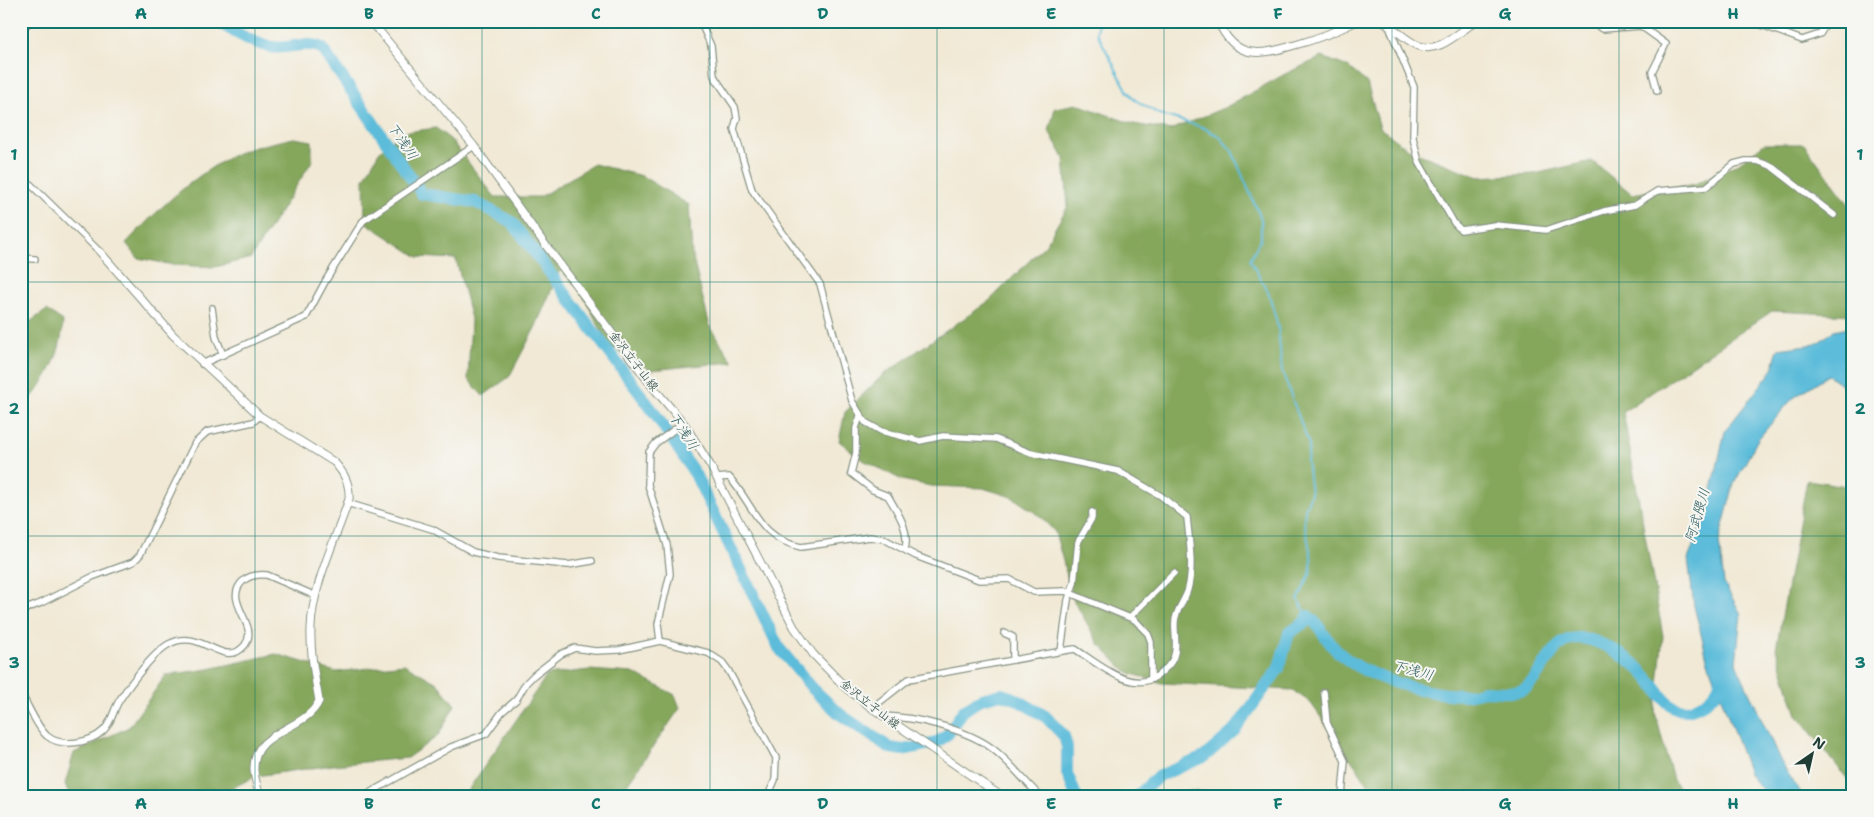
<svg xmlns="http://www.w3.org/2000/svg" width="1874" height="817" viewBox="0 0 1874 817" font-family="'Shantell Sans','Klee One',sans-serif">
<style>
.forest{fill:#85a75c;stroke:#527248}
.water{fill:#5cbcda;stroke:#3e7c87}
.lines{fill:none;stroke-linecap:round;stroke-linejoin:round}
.stream{stroke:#5cbcda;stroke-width:2}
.river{stroke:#5cbcda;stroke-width:12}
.minor-casing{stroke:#889384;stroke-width:8}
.tertiary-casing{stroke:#889384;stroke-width:9}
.minor{stroke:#fff;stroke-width:5.5}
.tertiary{stroke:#fff;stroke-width:7}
.grid{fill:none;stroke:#0f766e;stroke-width:1;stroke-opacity:0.55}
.labels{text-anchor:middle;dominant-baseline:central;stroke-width:4;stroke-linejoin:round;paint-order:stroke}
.street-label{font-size:12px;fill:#1f3d34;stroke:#f6f6f2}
.water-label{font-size:14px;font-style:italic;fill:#2e5d5e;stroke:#f6f6f2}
.neatline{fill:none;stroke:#0f766e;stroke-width:2}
.grid-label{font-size:16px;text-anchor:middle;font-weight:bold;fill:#0f766e}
</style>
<rect width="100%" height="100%" fill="#f6f6f2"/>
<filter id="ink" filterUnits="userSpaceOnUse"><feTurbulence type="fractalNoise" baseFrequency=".02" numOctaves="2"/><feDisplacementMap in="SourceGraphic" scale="10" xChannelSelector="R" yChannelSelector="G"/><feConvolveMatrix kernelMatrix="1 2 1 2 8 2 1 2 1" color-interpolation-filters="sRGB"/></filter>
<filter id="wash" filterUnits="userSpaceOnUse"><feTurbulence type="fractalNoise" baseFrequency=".0096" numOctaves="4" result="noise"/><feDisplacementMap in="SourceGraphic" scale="20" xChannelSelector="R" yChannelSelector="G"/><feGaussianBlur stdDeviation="1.12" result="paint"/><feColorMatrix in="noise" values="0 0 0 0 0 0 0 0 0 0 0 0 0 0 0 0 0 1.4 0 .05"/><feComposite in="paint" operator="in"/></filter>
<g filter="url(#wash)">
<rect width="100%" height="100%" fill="#f1e9d5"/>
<g class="forest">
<path d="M1322 57 1348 67 1367 83 1380 128 1411 151 1479 177 1534 174 1592 161 1632 194 1695 184 1739 163 1764 144H1804L1853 210V315L1772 311 1623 412 1663 636 1655 712 1673 780 1684 796H1377L1310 702 1292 690 1162 683 1126 672 1099 644 1074 601 1055 532 1040 516 1012 497 983 488 931 486 902 480 863 460 839 441 845 412 883 375 989 301 1046 244 1068 206 1064 158 1049 131 1055 108 1077 104 1133 124 1171 130 1226 107 1285 74Z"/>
<path d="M436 128 451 140 495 197H540L594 164 642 176 689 205 692 255 710 327 733 362 651 370 609 345 580 290 560 270 536 326 509 377 483 396 468 379 471 319 456 259 418 257 365 222 364 179 379 152 400 133Z"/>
<path d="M294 138 312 141V161L251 258 215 267 173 265 138 258 126 243C156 212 189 179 228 158 248 147 272 143 294 138Z"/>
<path d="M47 310 63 321C61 359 46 382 21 410V328Z"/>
<path d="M1807 480 1853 487V786L1797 715 1776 649Z"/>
<path d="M276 654 336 672 404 664 437 683 455 705 438 736 407 758 333 765 256 776 216 796H70L65 784 74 753 129 727 166 675 209 669Z"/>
<path d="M589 670 633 673 675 695 680 708 619 796H464L547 675Z"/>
<path d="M1190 791 1222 793 1225 796H1171Z"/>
</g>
<path class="water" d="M1853 327V392L1828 375 1792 399 1758 439 1734 484 1719 541 1724 583 1741 614 1736 663 1781 762 1802 796H1768L1750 776 1708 662 1694 606 1688 559 1707 512 1725 431 1771 372 1778 349 1816 344 1834 331Z"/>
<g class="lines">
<path class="stream" d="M1097 21V33L1128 92 1135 100 1159 114 1202 127 1219 136 1232 151 1261 219V238L1250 260 1268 292 1273 308 1278 327 1282 371 1309 445 1307 460 1311 494 1305 509 1304 521 1312 560 1310 574 1298 600 1308 616"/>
<g class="river">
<path d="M215 21C233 30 252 44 272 47 290 50 303 40 322 48L422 194 475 202 512 222 653 411 695 474 779 648 813 689 841 715 890 748 903 750 936 743 948 734 963 711 981 699 1001 694 1014 698 1045 716 1064 736 1067 747V773L1076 796"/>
<path d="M1850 21 1853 35"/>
<path d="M1137 796 1159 776 1204 757 1235 730 1279 668 1289 633 1305 622 1308 616C1322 626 1326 642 1339 653 1368 679 1425 694 1463 695 1471 695 1478 692 1485 691 1496 691 1518 695 1526 688 1544 674 1552 637 1579 638 1601 639 1633 660 1647 677 1656 687 1665 705 1679 709 1690 713 1708 702 1715 693 1719 687 1721 678 1724 672"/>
</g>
</g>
</g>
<g filter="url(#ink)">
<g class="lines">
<g class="minor-casing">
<g id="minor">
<path d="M700 21 711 46 714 76 735 107 737 118 734 129 752 190 820 284 852 401 865 422 881 431 920 441 943 436 996 439 1031 453 1118 471 1161 496 1187 517C1189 540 1194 567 1188 589 1185 601 1176 609 1175 621 1174 631 1177 642 1175 652 1174 659 1169 666 1163 671 1136 699 1099 664 1075 649L1068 650 909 679 872 708"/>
<path d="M1590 21 1602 29 1641 26 1666 44 1652 72 1657 91"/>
<path d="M1751 21 1802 40 1820 34 1828 21"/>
<path d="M1388 24 1414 87 1413 138 1419 162 1454 223 1461 230 1495 225 1546 230 1604 211 1635 205 1657 191 1706 187 1734 164 1746 161H1757L1771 166 1834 215"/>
<path d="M21 29 32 21"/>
<path d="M21 175 100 252"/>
<path d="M21 258 35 259"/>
<path d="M212 308 216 337 223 355"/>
<path d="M202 364 306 317 326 280 363 221 474 146"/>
<path d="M860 416 856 428V453L851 473 873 490 888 496C898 513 910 530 905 549"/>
<path d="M717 478 729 477C755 506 758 538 801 547L870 537 884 539 916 556 979 580 1009 579 1034 592 1065 591 1135 620 1148 634 1151 642V679"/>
<path d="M347 503 432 529 473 552 498 558 568 565 592 561"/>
<path d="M21 608 26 609 41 603 92 577 133 562 140 555 195 443 207 432 253 422 260 416"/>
<path d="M1130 617 1174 573"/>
<path d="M1004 633 1013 637V660"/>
<path d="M660 641 658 624 670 574 667 545 648 485 649 452 656 443 683 423"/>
<path d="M1061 651 1068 600 1074 583 1078 542 1092 518V512"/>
<path d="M1324 692 1327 723 1345 761 1342 796"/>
<path d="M21 694C29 706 36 726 47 736 62 748 90 743 103 731 112 722 113 711 119 701 129 685 153 653 169 644 201 626 224 671 245 645 260 625 223 602 242 582 249 575 258 574 267 575L316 596"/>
<path d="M883 716C915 717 967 729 993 749 1010 762 1024 781 1040 796"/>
<path d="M364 796 451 747 486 734 502 712 516 700 526 683 534 675 561 654 575 648 595 651 619 650 660 641 708 653 722 662 728 670 776 758 775 780 768 796"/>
</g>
</g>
<g class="tertiary-casing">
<g id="tertiary">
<path d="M371 21 474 146 544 243 652 386 685 425 710 465 794 627 813 654 847 689 872 708 1001 796"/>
<path d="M1218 21C1235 61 1261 55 1295 45 1317 39 1337 31 1357 21"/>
<path d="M1383 21C1394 28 1403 38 1415 44 1436 57 1459 32 1476 21"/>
<path d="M100 252 173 335 260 416 334 462C344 473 350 483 349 499 336 539 312 586 311 628 310 653 315 677 319 701 306 731 253 729 254 769 254 778 258 787 259 796"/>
</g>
</g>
<use href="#minor" class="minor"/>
<use href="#tertiary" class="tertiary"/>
</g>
</g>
<path class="grid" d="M255 21V796M482 21V796M710 21V796M937 21V796M1164 21V796M1392 21V796M1619 21V796M21 282H1853M21 536H1853"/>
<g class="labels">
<g class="street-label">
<text transform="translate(634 361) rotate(52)">金沢立子山線</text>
<text transform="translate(870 704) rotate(38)">金沢立子山線</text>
</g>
<g class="water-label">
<text transform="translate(403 141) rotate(56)">下浅川</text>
<text transform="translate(684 431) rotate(57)">下浅川</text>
<text transform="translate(1697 515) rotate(-74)">阿武隈川</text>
<text transform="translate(1413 670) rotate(15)">下浅川</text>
</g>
</g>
<rect width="1874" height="817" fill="none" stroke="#f6f6f2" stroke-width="55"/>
<g transform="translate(1812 754) rotate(34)" stroke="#f6f6f2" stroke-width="4" paint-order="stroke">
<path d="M0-4L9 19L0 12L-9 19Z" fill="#1f3d34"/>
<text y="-8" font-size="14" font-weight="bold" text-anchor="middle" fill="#1f3d34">N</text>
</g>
<rect x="28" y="28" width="1818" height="762" class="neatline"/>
<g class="grid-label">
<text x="141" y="19">A</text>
<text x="369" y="19">B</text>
<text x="596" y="19">C</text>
<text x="823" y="19">D</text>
<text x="1051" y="19">E</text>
<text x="1278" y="19">F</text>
<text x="1505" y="19">G</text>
<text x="1733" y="19">H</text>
<text x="14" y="160">1</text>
<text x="1860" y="160">1</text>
<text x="14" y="414">2</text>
<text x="1860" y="414">2</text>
<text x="14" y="668">3</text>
<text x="1860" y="668">3</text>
<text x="141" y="809">A</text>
<text x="369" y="809">B</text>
<text x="596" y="809">C</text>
<text x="823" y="809">D</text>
<text x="1051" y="809">E</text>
<text x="1278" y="809">F</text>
<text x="1505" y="809">G</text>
<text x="1733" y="809">H</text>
</g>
</svg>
